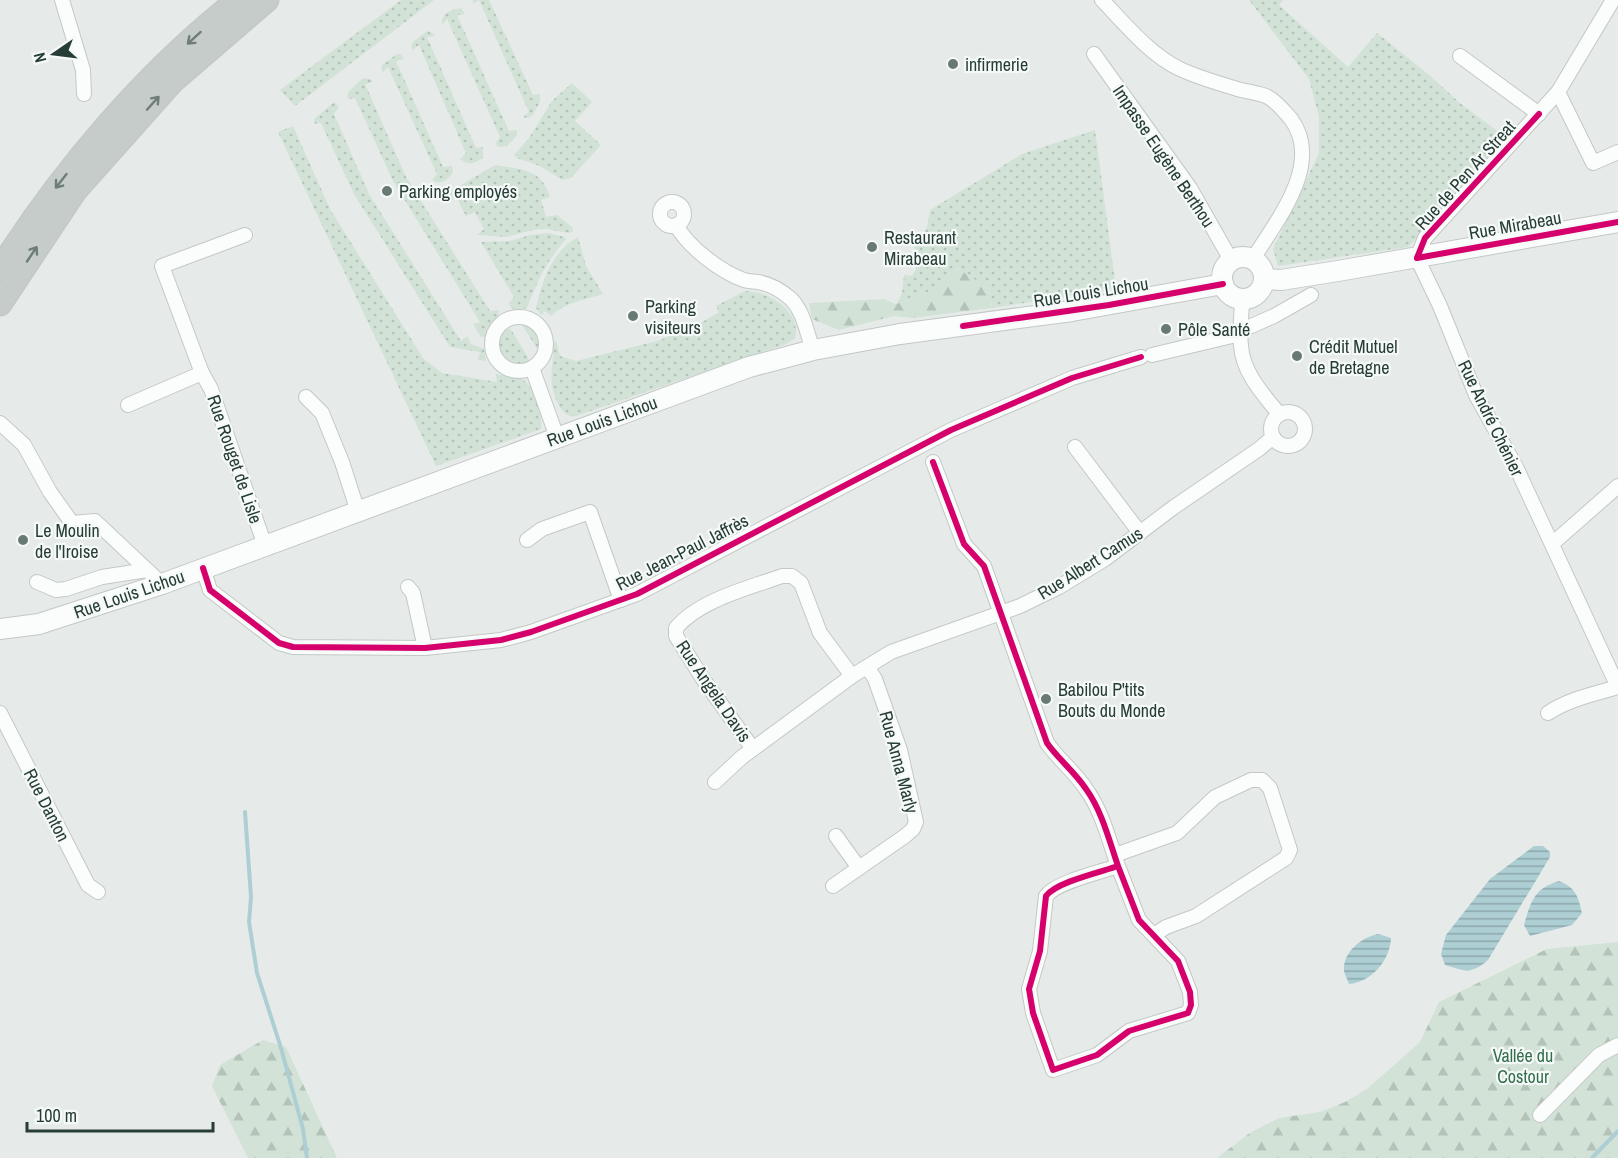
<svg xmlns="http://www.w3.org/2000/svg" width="1618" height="1158" viewBox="0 0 1618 1158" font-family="'Archivo Narrow',sans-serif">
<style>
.grass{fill:url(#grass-dots)}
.forest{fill:url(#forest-firs)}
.water{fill:url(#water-rules)}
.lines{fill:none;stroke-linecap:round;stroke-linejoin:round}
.stream{stroke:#adced3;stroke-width:4}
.minor-casing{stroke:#c3c8c6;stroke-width:16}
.secondary-casing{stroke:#c2c8c6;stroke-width:22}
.trunk-casing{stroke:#c3c9c7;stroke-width:25}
.minor{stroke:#fbfcfc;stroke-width:14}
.secondary{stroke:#fbfcfc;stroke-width:20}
.trunk{stroke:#c6ccca;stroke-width:22}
.cycleway-casing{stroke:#f5f9f7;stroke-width:10}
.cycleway{stroke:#d6006c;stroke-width:6}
.oneway{stroke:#6e7d79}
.poi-dot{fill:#697975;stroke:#f5f9f7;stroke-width:2}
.labels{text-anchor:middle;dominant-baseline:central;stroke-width:4.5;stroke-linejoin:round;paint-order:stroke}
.poi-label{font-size:18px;fill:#263c36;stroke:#f5f9f7;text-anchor:start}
.street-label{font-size:18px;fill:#263c36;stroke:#f5f9f7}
.park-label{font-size:18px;fill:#356e4c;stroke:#f5f9f7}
</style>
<defs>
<pattern id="grass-dots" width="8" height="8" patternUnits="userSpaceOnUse" patternTransform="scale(1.5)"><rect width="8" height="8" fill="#d2e2d7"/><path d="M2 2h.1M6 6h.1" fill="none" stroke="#b4c3b9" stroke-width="1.8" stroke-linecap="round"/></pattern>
<pattern id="forest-firs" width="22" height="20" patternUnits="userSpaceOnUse" patternTransform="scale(1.5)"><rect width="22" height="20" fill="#d2e2d7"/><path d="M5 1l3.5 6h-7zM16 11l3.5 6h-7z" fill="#b4c3b9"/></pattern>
<pattern id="water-rules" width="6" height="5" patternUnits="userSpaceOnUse" patternTransform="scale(1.5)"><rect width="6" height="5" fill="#adced3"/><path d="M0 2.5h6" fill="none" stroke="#8da8ac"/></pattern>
</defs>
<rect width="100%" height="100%" fill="#e6ebe9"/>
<g class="grass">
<path d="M401 0H434L295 106 280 90Z"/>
<path d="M473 0H489L533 95 540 94V102L532 116 527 118 523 117 529 112 479 0 473 4Z"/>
<path d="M1249 0H1283L1279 5 1348 67 1377 33 1428 74 1461 104 1512 142 1408 247 1278 266 1273 249 1319 153V117L1309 79Z"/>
<path d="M461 8 465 14 457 15 509 131 517 130V135L507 146 499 147 495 144 500 137 447 19 442 25C441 13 450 10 461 8Z"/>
<path d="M427 31 432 33 435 36 427 37 476 148 483 147V158C474 163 470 167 460 159L466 153 419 45 413 50 411 46 413 42Z"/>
<path d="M397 54H401L404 59 396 61 443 167 452 166 453 172C449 180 440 186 432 180L437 174 388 67 382 73V65Z"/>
<path d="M363 78 370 79 373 82 365 84 406 177 490 311 499 310 498 316 486 337H481L473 324 480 322 393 181 355 98 349 99 347 96 349 91Z"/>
<path d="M572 83 592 102 575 121 601 145 571 178 562 180 540 166 517 158 514 155 529 138 552 101Z"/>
<path d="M334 102 339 107 334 114 369 194 461 341 467 336 471 344 484 349 486 361 478 360 480 352 450 347 354 194 321 123 315 124 314 119Z"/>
<path d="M293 126 330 209 423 358 442 373 497 382 496 374C503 375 513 375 520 378 534 383 543 415 541 429L436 466 278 132Z"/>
<path d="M1095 130 1116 289 992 308 990 290 958 268 924 295 896 304 902 294 904 275 912 276 916 269 914 242 927 228 930 210 1022 154Z"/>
<path d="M495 165C522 170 541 168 550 197L541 200 546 217 557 215 572 227 573 232 569 233 546 229 533 230 506 237 477 235 484 229 475 212 466 216 456 197 447 204 446 194Z"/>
<path d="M548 233 565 237 566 239C547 260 537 282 527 308L520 310 511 308 509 303 514 297 481 242 510 241 530 235Z"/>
<path d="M578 237 586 266 603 294C587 299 563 303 551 316L545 311 541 315 536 308C542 281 552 251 578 237Z"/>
<path d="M745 291C768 291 802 311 795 338L786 344 576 416C562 419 555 399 552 386 550 373 554 355 554 342L556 341 560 356 576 361 657 341 694 327 719 312 716 306Z"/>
<path d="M522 325C536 327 540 338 538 350Z"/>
<path d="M510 328 529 359 526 363C503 367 487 339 510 328Z"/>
</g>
<g class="forest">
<path d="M958 268 990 290 992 308 913 318 894 316 839 330 812 319 809 303 884 299 896 304 924 295Z"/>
<path d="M1618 942V1158H1217L1251 1132 1279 1118 1320 1112 1345 1102 1367 1089 1420 1042 1439 1002 1547 949Z"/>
<path d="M263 1040 286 1047 337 1158H248L212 1086 220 1065Z"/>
</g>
<g class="water">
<path d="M1534 846H1543L1550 852V857L1488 960C1471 975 1465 971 1445 965L1441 954 1446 935 1490 879Z"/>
<path d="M1559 881C1576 888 1578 896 1582 913L1572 925 1530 936 1524 925C1531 902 1533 889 1559 881Z"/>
<path d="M1378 934 1391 938C1390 960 1372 982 1349 984 1348 980 1344 974 1344 970 1343 952 1362 937 1378 934Z"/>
</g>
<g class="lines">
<g class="stream">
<path d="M245 812 251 897 249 922 257 973 281 1048 303 1129 307 1158"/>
<path d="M1592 1158 1618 1131"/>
</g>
<g class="minor-casing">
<g id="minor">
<path d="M62 0 83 70 84 94"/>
<path d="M1102 0C1125 24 1150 55 1180 69 1199 78 1221 84 1241 90 1249 92 1260 93 1268 97 1277 102 1284 111 1291 119 1324 164 1276 221 1253 259"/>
<path d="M1094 54 1190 188 1231 260"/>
<path d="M1460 56 1539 114"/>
<path d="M1558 92 1593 163 1618 152"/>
<circle cx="672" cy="214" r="12"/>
<path d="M676 225C688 247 721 272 744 280 749 282 754 281 758 282 770 284 782 291 791 299 804 312 807 334 813 350"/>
<path d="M245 235 162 266 202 373 211 389 265 546"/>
<path d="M1242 299C1242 314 1239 330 1241 346 1243 373 1263 394 1279 414"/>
<circle cx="519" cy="344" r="27"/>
<path d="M1152 355 1232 336 1249 327 1274 316 1311 295"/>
<path d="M532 368 557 437"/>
<path d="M306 397 322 413 342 462 358 512"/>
<path d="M128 405 202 373"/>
<circle cx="1288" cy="429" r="17"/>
<path d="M0 423 24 445 50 492 72 523 95 521 162 584"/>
<path d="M1075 447 1140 533"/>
<path d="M933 462 964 544 984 566 1047 743C1059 760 1075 772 1086 789 1102 811 1109 840 1118 866 1101 872 1056 882 1046 896L1040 951 1029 989 1033 1013 1053 1070 1097 1055 1129 1031 1188 1013 1191 1005 1190 992 1178 961 1139 920 1118 866"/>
<path d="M527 540 542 529 590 512 621 600"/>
<path d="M1552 544 1618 486"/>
<path d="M203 568 210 590 279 643 293 647 425 648 501 640 531 632 637 594 951 430 1072 378 1141 357"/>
<path d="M37 582 56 590 66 589 102 577 147 570"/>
<path d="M408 587 413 593 425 648"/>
<path d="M0 713 88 885 98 892"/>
<path d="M1548 713C1569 699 1594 694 1618 687L1516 467 1476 395 1440 306 1417 258 1425 238 1558 92 1613 0"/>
<path d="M753 749 703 679 676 636V628C699 600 749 588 782 576H792L801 583 820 633 852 676"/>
<path d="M715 782 742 757 852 676 891 652 1020 606 1059 587 1105 559 1174 507 1259 449 1273 437"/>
<path d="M836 836 859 868"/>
<path d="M1115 855 1177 833 1215 797 1251 780H1262L1270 788 1290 850 1286 858 1196 916 1166 927 1154 935"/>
<path d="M833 886 905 836 913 829 916 822 900 750 875 679 868 668"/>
<path d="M1540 1115 1599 1055 1618 1045"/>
</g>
</g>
<g class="secondary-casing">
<g id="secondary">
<circle cx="1243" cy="278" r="21"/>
<path d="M1264 279 1281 280 1338 271 1618 222"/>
<path d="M0 629 39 624 162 584 749 367 813 350 900 334 1072 311 1223 284"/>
</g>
</g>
<g class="trunk-casing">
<g id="trunk">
<path d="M0 269C63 170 145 73 238 0"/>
<path d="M0 304 75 191 173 81 267 0"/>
</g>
</g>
<use href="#minor" class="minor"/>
<use href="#secondary" class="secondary"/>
<use href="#trunk" class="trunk"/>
<g class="cycleway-casing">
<g id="cycleway">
<path d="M1417 258 1618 222"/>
<path d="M1417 258 1425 238 1539 114"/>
<path d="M963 326 1109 305 1223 284"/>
<path d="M933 462 964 544 984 566 1047 743C1059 760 1075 772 1086 789 1102 811 1109 840 1118 866 1101 872 1056 882 1046 896L1040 951 1029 989 1033 1013 1053 1070 1097 1055 1129 1031 1188 1013 1191 1005 1190 992 1178 961 1139 920 1118 866"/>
<path d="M203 568 210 590 279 643 293 647 425 648 501 640 531 632 637 594 951 430 1072 378 1141 357"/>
</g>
</g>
<use href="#cycleway" class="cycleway"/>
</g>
<defs><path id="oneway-shaft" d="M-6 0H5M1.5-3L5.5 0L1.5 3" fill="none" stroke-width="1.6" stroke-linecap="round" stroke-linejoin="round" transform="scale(1.5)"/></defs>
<g class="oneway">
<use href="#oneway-shaft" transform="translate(194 38) rotate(138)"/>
<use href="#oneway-shaft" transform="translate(153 103) rotate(-48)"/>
<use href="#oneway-shaft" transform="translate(61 181) rotate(128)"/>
<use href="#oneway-shaft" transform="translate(32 254) rotate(-56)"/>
</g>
<g class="poi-dot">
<circle cx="953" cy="64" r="6"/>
<circle cx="387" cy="191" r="6"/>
<circle cx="872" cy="247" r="6"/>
<circle cx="633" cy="316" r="6"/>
<circle cx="1166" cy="329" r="6"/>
<circle cx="1297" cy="356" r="6"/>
<circle cx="23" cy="540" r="6"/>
<circle cx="1046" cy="699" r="6"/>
</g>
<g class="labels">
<g class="poi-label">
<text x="965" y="64">infirmerie</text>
<text x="399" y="191">Parking employés</text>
<text x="884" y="237">Restaurant<tspan x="884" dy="21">Mirabeau</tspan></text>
<text x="645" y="306">Parking<tspan x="645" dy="21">visiteurs</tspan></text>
<text x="1178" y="329">Pôle Santé</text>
<text x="1309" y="346">Crédit Mutuel<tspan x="1309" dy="21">de Bretagne</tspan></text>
<text x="35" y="530">Le Moulin<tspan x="35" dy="21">de l'Iroise</tspan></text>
<text x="1058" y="689">Babilou P'tits<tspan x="1058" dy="21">Bouts du Monde</tspan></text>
</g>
<g class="street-label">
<text transform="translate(1164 156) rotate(56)">Impasse Eugène Berthou</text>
<text transform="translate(1465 175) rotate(-48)">Rue de Pen Ar Streat</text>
<text transform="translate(1515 225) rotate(-10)">Rue Mirabeau</text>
<text transform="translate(1091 292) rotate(-9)">Rue Louis Lichou</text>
<text transform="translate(1491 418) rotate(64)">Rue André Chénier</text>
<text transform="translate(602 421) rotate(-20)">Rue Louis Lichou</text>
<text transform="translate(235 459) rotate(71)">Rue Rouget de Lisle</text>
<text transform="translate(682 552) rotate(-27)">Rue Jean-Paul Jaffrès</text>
<text transform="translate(1090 563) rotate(-32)">Rue Albert Camus</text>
<text transform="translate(129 594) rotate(-19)">Rue Louis Lichou</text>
<text transform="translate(714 691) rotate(56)">Rue Angela Davis</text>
<text transform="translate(899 762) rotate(75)">Rue Anna Marly</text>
<text transform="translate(47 805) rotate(63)">Rue Danton</text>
</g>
<g class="park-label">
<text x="1523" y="1055">Vallée du<tspan x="1523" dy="21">Costour</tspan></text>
</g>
</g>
<g transform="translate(54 54) rotate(256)" stroke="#f5f9f7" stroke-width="4.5" paint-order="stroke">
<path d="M0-4.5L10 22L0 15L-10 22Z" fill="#263c36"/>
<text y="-9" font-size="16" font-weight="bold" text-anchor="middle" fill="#263c36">N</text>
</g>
<path d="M27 1122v9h186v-9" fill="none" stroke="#263c36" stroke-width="3"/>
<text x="36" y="1122" font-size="18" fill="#263c36" stroke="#f5f9f7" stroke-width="4.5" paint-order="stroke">100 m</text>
</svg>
